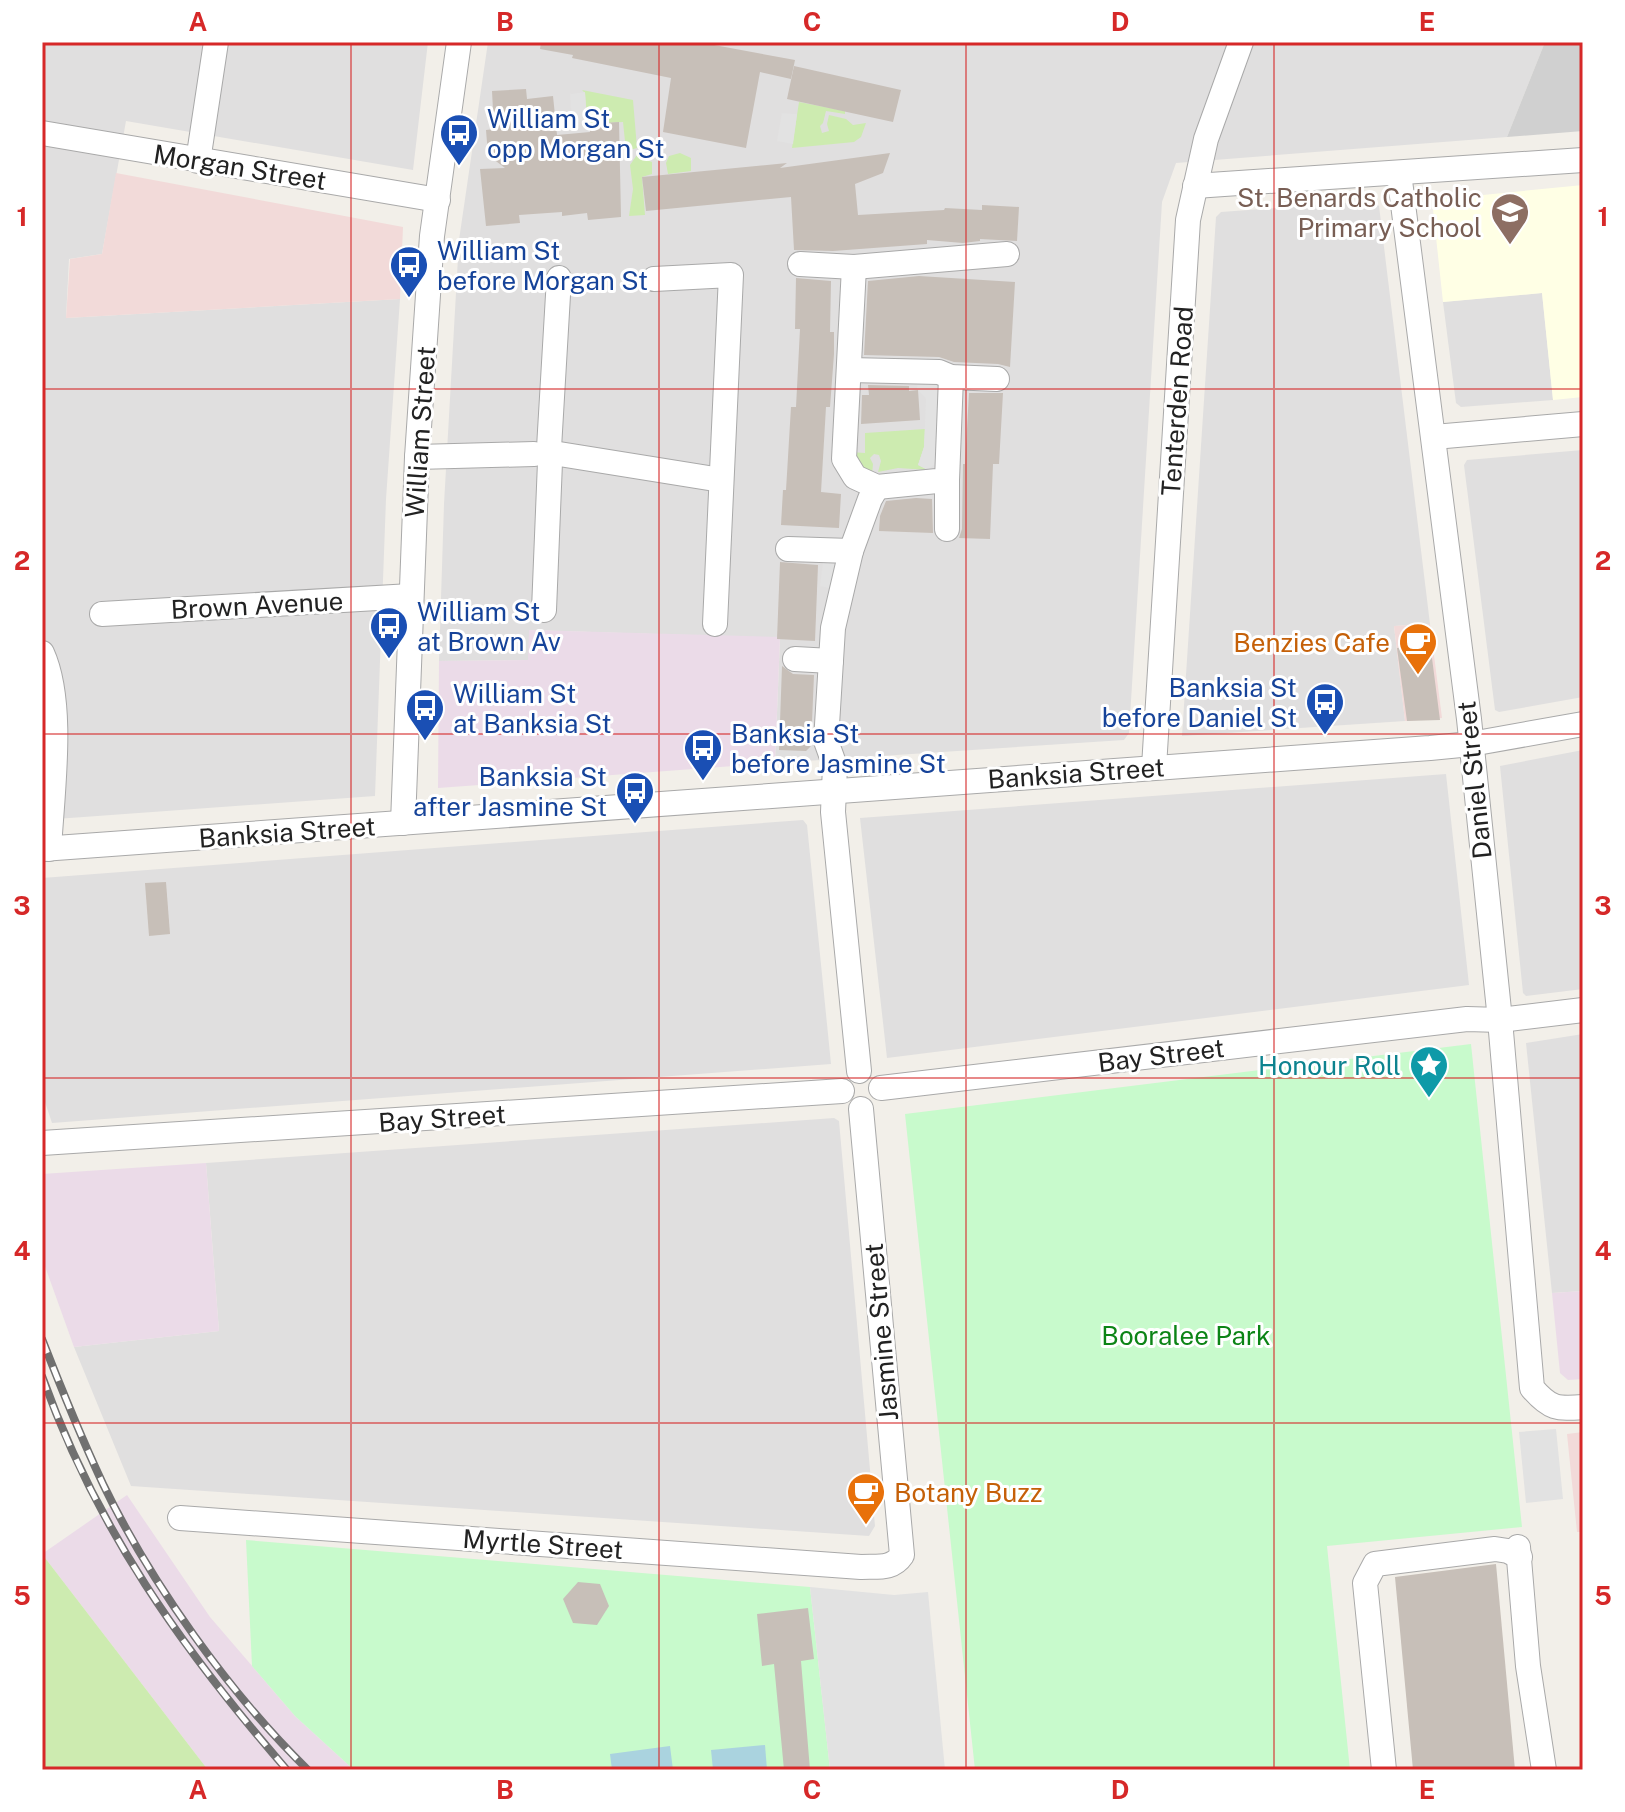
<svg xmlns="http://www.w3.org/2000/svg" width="1625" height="1812" viewBox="0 0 1625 1812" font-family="'Public Sans',sans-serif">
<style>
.residential{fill:#e0dfdf}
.commercial{fill:#f2dad9}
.industrial{fill:#ebdbe8}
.education{fill:#ffffe5}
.religious{fill:#d0d0d0}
.grass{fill:#cdebb0}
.park{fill:#c8facc}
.parking{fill:#e2e2e2}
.water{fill:#aad3df}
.building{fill:#c7bfb8}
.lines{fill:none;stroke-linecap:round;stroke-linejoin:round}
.minor-casing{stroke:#a9a9a9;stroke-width:26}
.minor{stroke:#fff;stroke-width:24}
.rail-casing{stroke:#707070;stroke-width:8}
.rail{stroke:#fff;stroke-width:5;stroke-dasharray:15;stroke-linecap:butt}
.grid{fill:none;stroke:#d62828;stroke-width:2;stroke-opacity:0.55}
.labels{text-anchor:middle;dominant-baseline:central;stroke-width:6;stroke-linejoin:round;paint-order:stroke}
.transit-label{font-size:26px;fill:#164399;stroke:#fff;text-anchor:start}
.street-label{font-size:26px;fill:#222;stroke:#fff}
.education-label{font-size:26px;fill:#785e54;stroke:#fff;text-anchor:end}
.food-label{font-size:26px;fill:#c56008;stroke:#fff;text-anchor:end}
.culture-label{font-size:26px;fill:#0d838f;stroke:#fff;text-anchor:end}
.park-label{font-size:26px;fill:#0c8416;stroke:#fff}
.neatline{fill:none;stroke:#d62828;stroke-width:3}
.grid-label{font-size:26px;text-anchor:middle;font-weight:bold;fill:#d62828}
</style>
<rect width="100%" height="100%" fill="#f2efe9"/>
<g class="residential">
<path d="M42 42H428L413 170 126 121 102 254 69 259 66 318 400 299 386 499 375 796 42 820Z"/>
<path d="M488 42H1545L1507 137 1176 163 1162 202 1129 733 1124 740 775 763 780 638 529 630V660L439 661 444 504 459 240Z"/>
<path d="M1374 201 1379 206 1430 624 1394 626 1405 721 1182 736 1216 217 1221 212Z"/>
<path d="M1542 293 1553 400 1461 407 1456 403 1443 302Z"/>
<path d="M1583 450V697L1499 712 1495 710 1464 465 1467 460Z"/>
<path d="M1583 750V989L1526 996 1523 993 1500 766Z"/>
<path d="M1446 774 1469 985 887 1058 860 818Z"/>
<path d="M803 820 807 825 831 1064 52 1123 42 1093V878Z"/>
<path d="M1583 1034V1291L1552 1293 1526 1043Z"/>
<path d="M834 1118 839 1121 875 1526 869 1536 131 1486 74 1347 219 1331 206 1163Z"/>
</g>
<g class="commercial">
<path d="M116 173 403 227 400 299 66 318 70 259 102 254Z"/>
<path d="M1430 624 1442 718 1405 721 1394 626Z"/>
<path d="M1583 1432V1532H1577L1567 1434Z"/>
</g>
<g class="industrial">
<path d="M529 630 780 637 775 763 438 788 439 661 528 660Z"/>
<path d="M206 1163 219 1331 74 1347 42 1258V1174Z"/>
<path d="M1583 1291V1379L1568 1380 1560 1373 1552 1293Z"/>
<path d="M127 1495 210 1617 295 1716 354 1770H208L42 1554Z"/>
</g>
<path class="education" d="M1583 185V397L1553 400 1542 293 1443 302 1432 200Z"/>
<path class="religious" d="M1545 42H1583V131L1507 137Z"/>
<g class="grass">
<path d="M582 90 633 100 637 148 626 151 623 122 587 124 585 93Z"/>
<path d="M799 102 845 111V114L826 111 823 123 820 126 822 133 829 131 827 124 829 115 846 119 853 125 866 123 861 137 854 142 792 148Z"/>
<path d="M639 152 644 159 652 162V174L642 177 645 215 629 216 633 189 630 165Z"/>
<path d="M680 153 691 158V171L668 174 666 163 669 156Z"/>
<path d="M925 429 924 447 918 465 928 470 898 468 878 472 881 461 879 455 874 454 870 458 873 464 872 475 869 478 850 452 865 453V433Z"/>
<path d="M42 1554 208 1770H42Z"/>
</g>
<g class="park">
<path d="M1471 1044 1522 1527 1327 1546 1350 1770H975L905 1114Z"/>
<path d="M246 1540 810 1587 830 1770H354L295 1716 252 1666Z"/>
</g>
<g class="parking">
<path d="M585 92 587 121 572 123 570 94Z"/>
<path d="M782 113 797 114 793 144 777 141Z"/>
<path d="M918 376 936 383 939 388 938 453 934 465 928 470 918 465 924 447 926 399 917 389Z"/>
<path d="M824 556 838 557 834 589 820 586Z"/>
<path d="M1556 1429 1563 1499 1526 1503 1519 1432Z"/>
<path d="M810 1587 894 1595 928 1592 945 1770H830Z"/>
</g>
<g class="water">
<path d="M765 1745 767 1770H713L711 1750Z"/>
<path d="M670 1746 673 1770H612L610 1754Z"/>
</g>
<g class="building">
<path d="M541 42H698L795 60 791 79 760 72 746 148 663 132 671 78 572 58 573 55 540 49Z"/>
<path d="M794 66 901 90 893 122 787 99Z"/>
<path d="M526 89 527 99 553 96 557 135 590 132 589 124 619 122 621 217 588 220 587 213 562 216V212L519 215 520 223 486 226 480 169 505 168 488 155 486 130 494 129 492 91Z"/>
<path d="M890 153 883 173 855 184 858 215 944 210 945 208 982 210V205L1019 207 1017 241 980 239V241L963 243 927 240V244L833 251 794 250 791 197 646 211 642 177 787 163 780 168Z"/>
<path d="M919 276 1015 282 1010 367 998 364 954 362 939 357 864 355 868 281Z"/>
<path d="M796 278 831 281 830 332H834V354L830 407H826L821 492 841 494 839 528 781 525 783 490H786L791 407H796L800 329H795Z"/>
<path d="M868 385 909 386V391L918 390 920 420 861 424 862 395H869Z"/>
<path d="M969 393H1003L999 464H993L990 539 959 538 962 529 963 464H965Z"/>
<path d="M916 498 932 499 933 533 879 531 880 516 886 501Z"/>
<path d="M780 562 818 565 815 641 777 639Z"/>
<path d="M1429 635 1440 720 1407 721 1397 648 1415 646 1414 636Z"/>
<path d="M782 666 793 674 814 675 811 746 806 751 779 750Z"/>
<path d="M166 882 170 934 149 936 145 883Z"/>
<path d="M1496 1564 1515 1770H1413L1395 1577Z"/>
<path d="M578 1582 600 1584 609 1606 597 1625 573 1623 563 1599Z"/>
<path d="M808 1608 814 1659 801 1661 810 1770H784L774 1664 762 1666 757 1614Z"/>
</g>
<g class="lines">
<g class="minor-casing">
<g id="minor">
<path d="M42 133 438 200"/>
<path d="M198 161 216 42"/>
<path d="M1399 173 1469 719 1500 1020 1532 1388C1550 1409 1557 1409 1583 1407"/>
<path d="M1195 186 1583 160"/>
<path d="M800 264 854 267 1007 254"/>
<path d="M854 267 844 459 855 477 877 487 947 480 951 377"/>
<path d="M654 279 731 275 715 624"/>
<path d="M849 370 939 372 951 377 997 379"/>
<path d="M1434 437 1583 424"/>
<path d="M549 448 559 278"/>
<path d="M553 453 721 480"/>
<path d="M417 457 534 454"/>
<path d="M947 529V480"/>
<path d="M788 549 851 551"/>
<path d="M544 610 550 462"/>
<path d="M102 614 411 596"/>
<path d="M42 653C65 703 52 793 49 849"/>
<path d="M795 659 831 661"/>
<path d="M1154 767 1188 220 1206 139 1241 42"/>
<path d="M403 823 417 457 432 236 459 42"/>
<path d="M42 849 1430 748 1471 744 1583 724"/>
<path d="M859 1071 833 812 835 766 826 741 833 628 851 551 870 499 877 487"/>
<path d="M881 1088 1467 1019 1500 1020 1583 1010"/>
<path d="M42 1143 842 1091"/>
<path d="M180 1518 861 1567C877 1566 892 1570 902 1555L861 1109"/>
<path d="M1518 1547 1528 1666 1544 1770"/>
<path d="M1384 1770 1365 1583 1375 1564 1495 1549 1508 1551 1520 1557"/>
</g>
</g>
<use href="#minor" class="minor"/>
<g class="rail-casing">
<g id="rail">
<path d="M42 1339C61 1388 81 1437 103 1484 150 1582 230 1694 308 1770"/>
<path d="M42 1376C96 1528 182 1649 287 1770"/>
</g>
</g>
<use href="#rail" class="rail"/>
</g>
<path class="grid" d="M351 42V1770M659 42V1770M966 42V1770M1274 42V1770M42 389H1583M42 734H1583M42 1078H1583M42 1423H1583"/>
<defs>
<g id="bus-pin" transform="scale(2)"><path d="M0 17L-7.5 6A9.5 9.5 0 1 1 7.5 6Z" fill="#1a4fb4" stroke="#fff"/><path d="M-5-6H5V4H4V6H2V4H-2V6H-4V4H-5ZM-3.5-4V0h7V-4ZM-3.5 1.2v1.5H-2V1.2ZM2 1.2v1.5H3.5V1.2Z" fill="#fff"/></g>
<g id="school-pin" transform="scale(2)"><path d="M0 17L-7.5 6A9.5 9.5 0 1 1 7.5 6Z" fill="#8d6e63" stroke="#fff"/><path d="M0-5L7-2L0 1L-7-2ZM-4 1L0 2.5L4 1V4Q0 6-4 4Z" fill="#fff"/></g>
<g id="cafe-pin" transform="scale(2)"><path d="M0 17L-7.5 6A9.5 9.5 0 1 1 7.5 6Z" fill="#e8710a" stroke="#fff"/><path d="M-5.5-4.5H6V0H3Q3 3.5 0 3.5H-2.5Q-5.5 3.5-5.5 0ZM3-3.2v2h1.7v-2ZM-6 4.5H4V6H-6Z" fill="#fff"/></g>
<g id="sight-pin" transform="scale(2)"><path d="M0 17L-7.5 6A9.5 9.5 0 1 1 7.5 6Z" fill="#0f9aa8" stroke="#fff"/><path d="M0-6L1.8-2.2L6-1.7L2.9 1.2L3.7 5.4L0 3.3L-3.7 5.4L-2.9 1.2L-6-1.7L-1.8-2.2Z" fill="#fff"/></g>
</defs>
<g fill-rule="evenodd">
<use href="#bus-pin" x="459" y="133"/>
<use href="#school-pin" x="1510" y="212"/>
<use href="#bus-pin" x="409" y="265"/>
<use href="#bus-pin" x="389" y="626"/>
<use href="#cafe-pin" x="1418" y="642"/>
<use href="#bus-pin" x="1325" y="702"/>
<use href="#bus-pin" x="425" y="708"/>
<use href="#bus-pin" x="703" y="748"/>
<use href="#bus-pin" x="635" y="791"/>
<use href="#sight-pin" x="1429" y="1065"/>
<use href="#cafe-pin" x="866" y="1492"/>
</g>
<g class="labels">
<g class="transit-label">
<text x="487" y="118">William St<tspan x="487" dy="30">opp Morgan St</tspan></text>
<text x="437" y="250">William St<tspan x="437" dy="30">before Morgan St</tspan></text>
<text x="417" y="611">William St<tspan x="417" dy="30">at Brown Av</tspan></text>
<text x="1297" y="687" text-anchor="end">Banksia St<tspan x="1297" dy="30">before Daniel St</tspan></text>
<text x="453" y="693">William St<tspan x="453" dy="30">at Banksia St</tspan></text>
<text x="731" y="733">Banksia St<tspan x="731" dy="30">before Jasmine St</tspan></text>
<text x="607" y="776" text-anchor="end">Banksia St<tspan x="607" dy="30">after Jasmine St</tspan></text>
</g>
<g class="street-label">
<text transform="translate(240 167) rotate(9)">Morgan Street</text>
<text transform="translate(1177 401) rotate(-86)">Tenterden Road</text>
<text transform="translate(420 432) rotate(-86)">William Street</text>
<text transform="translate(257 605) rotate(-3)">Brown Avenue</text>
<text transform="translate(1076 773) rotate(-4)">Banksia Street</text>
<text transform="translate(1474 780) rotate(-96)">Daniel Street</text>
<text transform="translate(287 832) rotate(-4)">Banksia Street</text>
<text transform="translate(1161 1055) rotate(-7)">Bay Street</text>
<text transform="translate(442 1118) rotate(-4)">Bay Street</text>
<text transform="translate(881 1332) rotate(-95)">Jasmine Street</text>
<text transform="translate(543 1544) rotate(4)">Myrtle Street</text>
</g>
<g class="education-label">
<text x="1482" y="197">St. Benards Catholic<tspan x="1482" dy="30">Primary School</tspan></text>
</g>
<g class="food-label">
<text x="1390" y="642">Benzies Cafe</text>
<text x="894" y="1492" text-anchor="start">Botany Buzz</text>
</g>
<g class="culture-label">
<text x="1401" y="1065">Honour Roll</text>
</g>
<g class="park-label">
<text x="1186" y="1335">Booralee Park</text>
</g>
</g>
<rect width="1625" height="1812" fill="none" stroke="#ffffff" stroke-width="88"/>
<rect x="44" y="44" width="1537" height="1724" class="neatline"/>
<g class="grid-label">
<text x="198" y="31">A</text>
<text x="505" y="31">B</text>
<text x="812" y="31">C</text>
<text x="1120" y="31">D</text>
<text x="1427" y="31">E</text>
<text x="22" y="226">1</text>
<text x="1603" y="226">1</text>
<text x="22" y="570">2</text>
<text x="1603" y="570">2</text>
<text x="22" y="915">3</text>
<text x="1603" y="915">3</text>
<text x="22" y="1260">4</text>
<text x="1603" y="1260">4</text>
<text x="22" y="1605">5</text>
<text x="1603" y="1605">5</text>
<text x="198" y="1799">A</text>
<text x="505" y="1799">B</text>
<text x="812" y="1799">C</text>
<text x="1120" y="1799">D</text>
<text x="1427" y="1799">E</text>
</g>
</svg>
